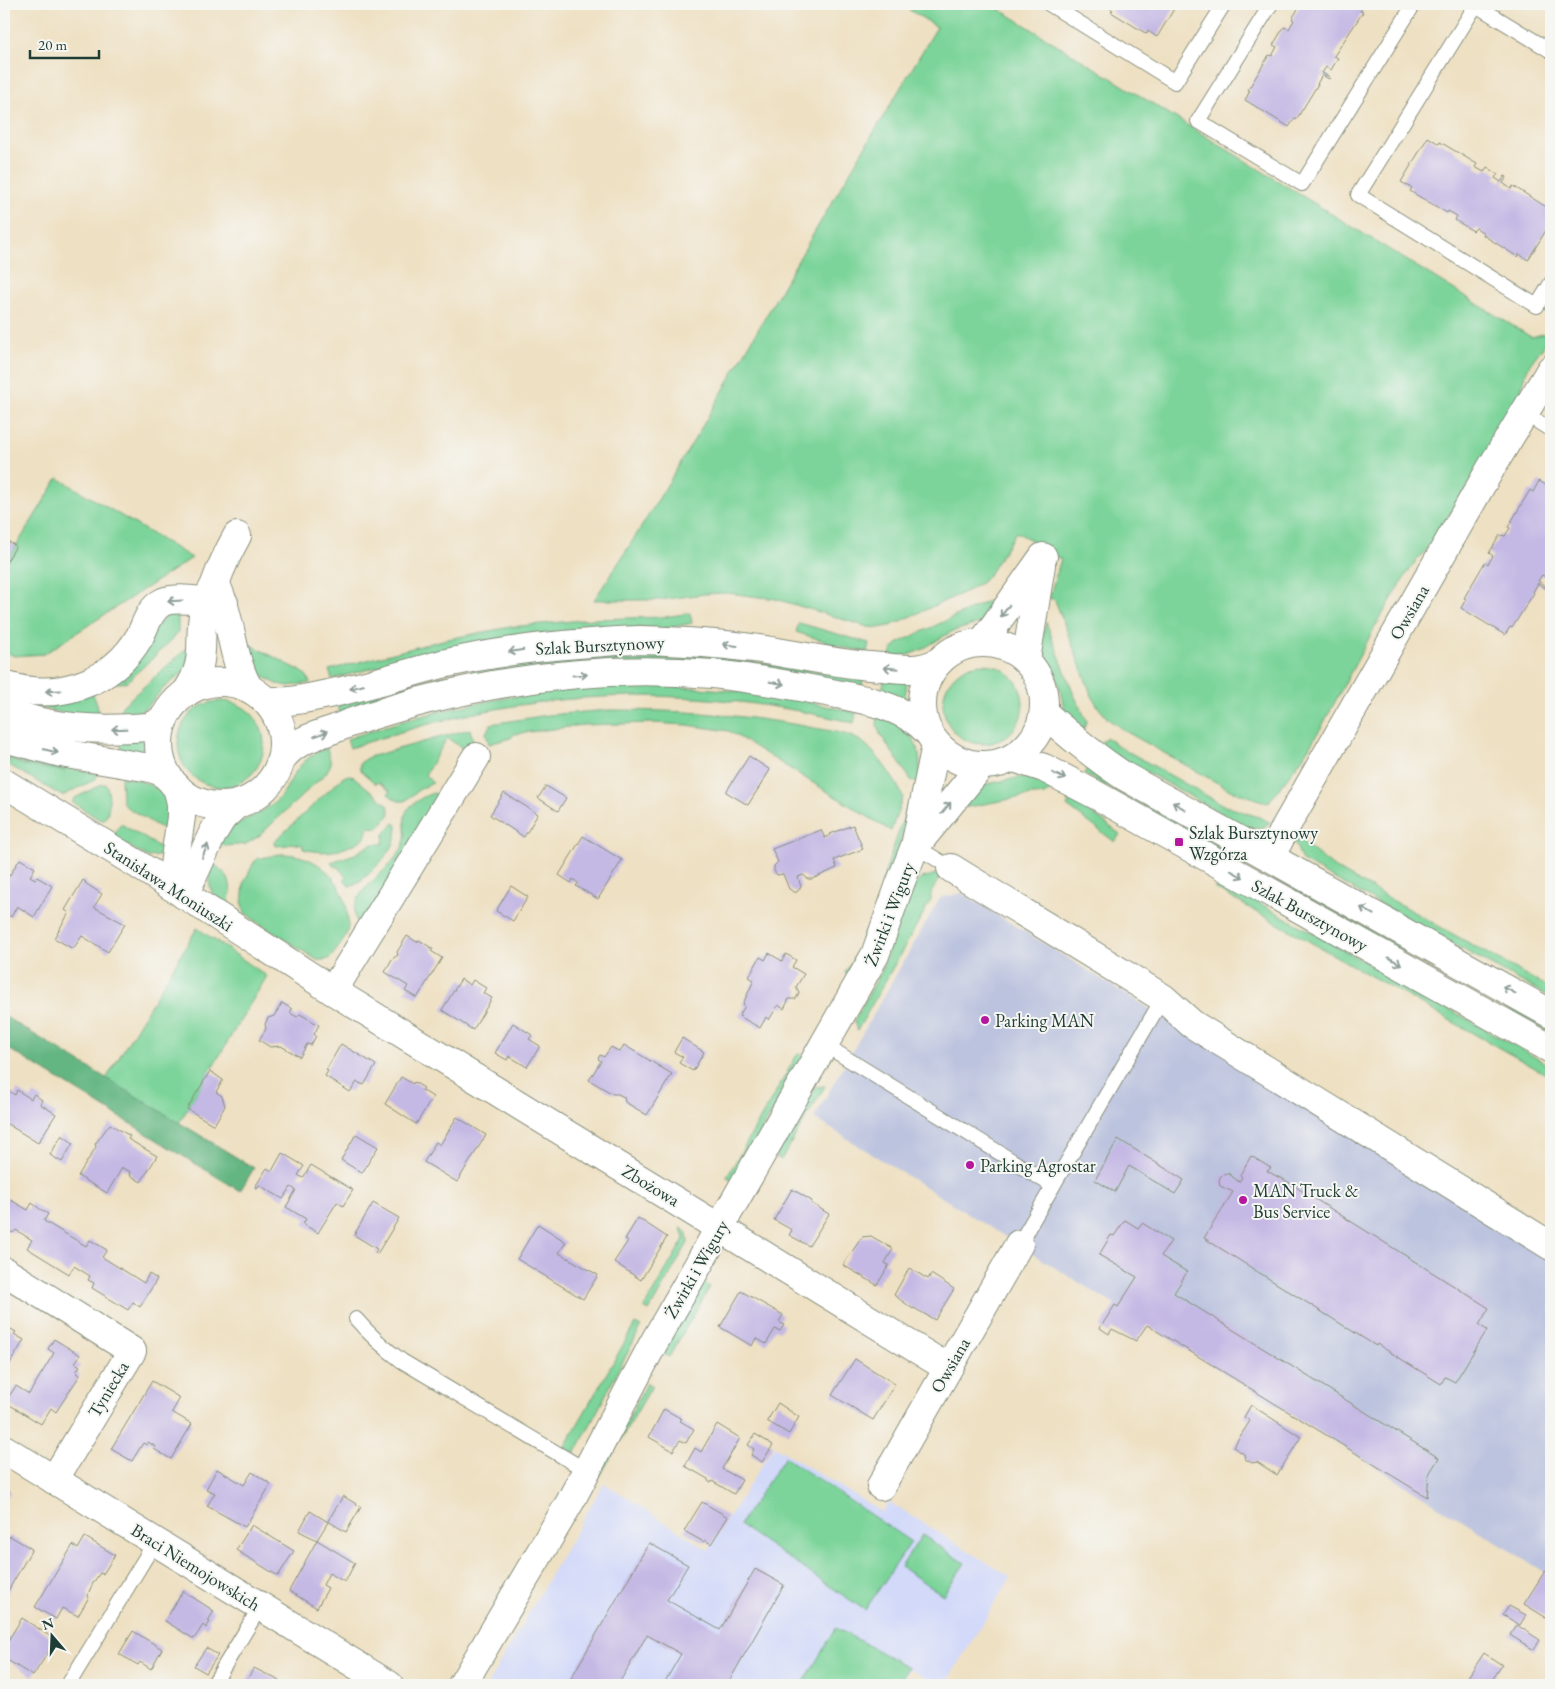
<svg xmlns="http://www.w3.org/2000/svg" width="1555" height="1689" viewBox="0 0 1555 1689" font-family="'EB Garamond',serif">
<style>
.built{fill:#d2d9f9}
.industrial{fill:#bcc3de}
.green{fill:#7bd49a;stroke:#4d8867}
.forest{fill:#64b682;stroke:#427a5b}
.building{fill:#c4b8e4}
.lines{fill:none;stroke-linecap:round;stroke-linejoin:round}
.lane-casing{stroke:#868e7b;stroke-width:16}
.street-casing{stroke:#868e7b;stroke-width:30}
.secondary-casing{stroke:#868e7b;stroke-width:30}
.lane{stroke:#fff;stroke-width:14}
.street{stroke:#fff;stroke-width:28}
.secondary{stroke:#fff;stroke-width:28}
.oneway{stroke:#8f9e9a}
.poi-dot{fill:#b5179e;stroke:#f6f6f2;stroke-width:2}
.labels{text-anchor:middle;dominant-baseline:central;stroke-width:4;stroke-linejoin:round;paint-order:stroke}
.street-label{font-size:18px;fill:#1f3d34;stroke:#f6f6f2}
.poi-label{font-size:18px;fill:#1f3d34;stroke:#f6f6f2;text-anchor:start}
</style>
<rect width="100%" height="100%" fill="#f6f6f2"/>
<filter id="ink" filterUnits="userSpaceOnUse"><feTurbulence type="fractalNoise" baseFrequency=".02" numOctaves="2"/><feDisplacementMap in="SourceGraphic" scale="10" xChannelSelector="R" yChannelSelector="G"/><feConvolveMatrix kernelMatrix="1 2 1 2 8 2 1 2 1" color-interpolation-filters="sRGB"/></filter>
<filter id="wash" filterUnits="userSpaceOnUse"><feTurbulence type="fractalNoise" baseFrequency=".0096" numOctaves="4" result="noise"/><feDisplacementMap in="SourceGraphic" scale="20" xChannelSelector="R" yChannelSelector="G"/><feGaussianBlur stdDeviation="1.12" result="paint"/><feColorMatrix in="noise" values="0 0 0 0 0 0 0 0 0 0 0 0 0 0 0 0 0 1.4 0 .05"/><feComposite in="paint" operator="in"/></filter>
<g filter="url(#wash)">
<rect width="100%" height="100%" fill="#eee0c2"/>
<path class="built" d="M774 1446 882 1512 889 1502 1011 1577 945 1685H939L909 1669 900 1685H487L604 1483 708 1550Z"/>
<path class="industrial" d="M962 893 1551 1256V1576L814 1118 940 898Z"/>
<g class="green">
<path d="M900 4H991L1531 337 1551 332V336L1530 364 1524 377 1519 402 1483 464 1425 551 1411 567 1376 625 1321 728 1303 757 1268 803 1230 790 1125 731 1108 719 1098 707 1091 694 1055 600 1049 598 1061 559 1031 547 1033 541 1016 532 990 573 982 582 969 590 890 626 878 628 868 627 776 599 727 593 704 594 660 600H594C665 494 727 384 790 274 838 191 888 109 937 27Z"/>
<path d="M58 478 192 558 44 654 14 656 4 651V566Z"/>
<path d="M988 601 999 603 980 623 951 632 921 650 908 655 890 656 891 651 898 643Z"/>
<path d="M178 611V631L175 637 127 682 120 683 111 682 167 614Z"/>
<path d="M690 613 692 623 669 628H607L515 636 429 653 332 679 329 670 443 640 510 627 593 619 665 617Z"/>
<path d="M1046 622 1075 697 1087 721 1083 730 1069 718 1064 708 1057 677 1045 653 1041 643Z"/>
<path d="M799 623 869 643 867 652 846 648 796 632Z"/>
<path d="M246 644 251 645 301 671 307 676 310 683 289 686 277 684 266 678 254 668Z"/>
<path d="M190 648 185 671C178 677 171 682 164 688 147 706 146 713 119 717L122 706 184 651Z"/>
<path d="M638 652 714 656 863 678 862 687 749 667 340 714 337 704 446 675 520 662Z"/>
<circle cx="983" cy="704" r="40"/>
<path d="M884 680 907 682 905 698 903 699 882 693Z"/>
<path d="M612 686H626L628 688C643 684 661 686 678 687 737 689 798 698 856 713L854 723C737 694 616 687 496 709 446 718 398 732 350 748L347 739C434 708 520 692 612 686Z"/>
<path d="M92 692 97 704 99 716 67 714 29 705 53 706 31 703Z"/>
<circle cx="221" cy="744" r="43"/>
<path d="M609 710C677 710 737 714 804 726 822 730 843 731 859 740 872 746 898 783 903 797L891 831 729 731 687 725 653 723 583 725 514 734 511 738 489 744 486 733 491 724 548 715Z"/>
<path d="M878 717C916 728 923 747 919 784L911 780 880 734 877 725Z"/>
<path d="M470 729 475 748 466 750 447 738 425 775 433 783 420 789 405 801H398L388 794 390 791 378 782 376 784 360 770V763L369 757Z"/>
<path d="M1106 737 1120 747 1225 806 1259 817 1271 823 1261 828 1246 827 1114 754 1100 744Z"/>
<path d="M120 739H144V754L121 753Z"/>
<path d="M327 748 331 764 326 773 259 836 246 844 238 845 225 846 219 844C229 820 256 819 274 803 288 791 290 777 301 765 308 757 317 752 327 748Z"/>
<path d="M4 753 48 765 99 774 94 780 62 796 4 762V758L28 766 65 771 27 764 4 756Z"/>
<path d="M1087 768 1100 778 1551 1030V1033L1084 774Z"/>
<path d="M348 775 354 777 388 805 390 814 378 828 368 827 365 838C343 851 328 855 303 849V845L290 843 289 845 275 846 274 842 277 839 342 778Z"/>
<path d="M121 777C141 780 162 785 169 807 172 814 171 824 172 831L159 827 125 806 122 801Z"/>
<path d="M1022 777 1032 779 1052 787 1049 792 1044 795H1032L968 807 962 806 976 790 987 784Z"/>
<path d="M102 784H106C110 793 111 814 103 820L97 818 72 802 75 798Z"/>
<path d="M434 793 438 796 361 927C339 904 376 880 389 865 395 859 401 851 404 843 408 832 401 818 408 809 414 802 425 795 434 793Z"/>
<path d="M1071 798 1120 834 1115 842 1067 806Z"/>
<path d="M912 805 888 879 884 881 885 885 881 884 907 807Z"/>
<path d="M394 823 397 825C397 832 396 839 393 845 387 857 362 884 349 886L344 879 346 877 337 866 334 867 331 862 355 854 372 844H383L384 834Z"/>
<path d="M121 824 166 851 158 856 148 857 112 837Z"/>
<path d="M1296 837 1335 868 1551 989V998L1302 861 1295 843Z"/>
<path d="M280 854C314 853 343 877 347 912 348 920 349 928 346 935 342 944 336 951 330 958L326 960H317L256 921 245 913 242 905 244 883 254 862 257 859Z"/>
<path d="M211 863C231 874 235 887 226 908 209 895 207 883 211 863Z"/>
<path d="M936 874 941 875 931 893V900L857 1031 854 1021 881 972 909 893H912L913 889 912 887 922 878Z"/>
<path d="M1217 887 1245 895 1551 1066V1077L1214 888Z"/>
<path d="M197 928 267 976 179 1123 106 1079Z"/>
<path d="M865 930 869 938 850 976 845 973 858 950Z"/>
<path d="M798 1053 804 1056 733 1181 727 1177Z"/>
<path d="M825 1086 781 1160 775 1156 815 1087Z"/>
<path d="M681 1227 687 1233 688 1243 649 1311 644 1308 684 1239Z"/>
<path d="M703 1283 710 1287 669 1357 661 1353Z"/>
<path d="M635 1324 641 1327 575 1454 564 1448Z"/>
<path d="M647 1383 652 1386 597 1481V1479Z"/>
<path d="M785 1457 911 1542 865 1610 739 1525Z"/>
<path d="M922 1535 965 1563 943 1595 901 1567Z"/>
<path d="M836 1628 908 1667 898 1685H802Z"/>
</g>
<path class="forest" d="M4 1016 254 1168 240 1191 4 1046Z"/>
<g id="blocks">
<g class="building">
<path d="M1094 4H1177L1157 37 1148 31 1147 34 1111 12 1113 10 1104 5 1101 8Z"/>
<path d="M1301 4H1365L1360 11 1363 12 1334 56 1338 58 1331 70 1326 67 1322 73 1330 77 1329 79 1322 75 1317 84H1318L1296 120 1294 119 1289 127 1245 100 1250 91 1248 90 1269 55 1272 56 1277 47 1273 45 1284 27 1289 29 1294 20 1292 19Z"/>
<path d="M1428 137 1439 144 1440 142 1477 164 1475 167 1484 172 1487 167 1498 174 1495 178 1501 182 1505 176 1507 177 1503 183 1511 189 1513 186 1548 208 1547 210 1551 213V222L1528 260 1519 254 1518 257 1483 235 1484 233 1476 228 1473 231 1455 220 1457 216 1448 211 1447 213 1410 191 1412 188 1401 182Z"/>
<path d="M1539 481 1551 488V562L1550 564 1551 571 1547 578 1542 575 1538 581 1546 586 1545 588 1538 583 1533 592 1534 593 1512 628 1510 627 1505 635 1461 608 1466 599 1464 598 1485 562 1488 564 1493 556 1489 553 1500 535 1505 536 1510 528 1508 527 1530 490 1533 492Z"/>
<path d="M4 539 16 546 4 566Z"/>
<path d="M749 756 770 770 748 805 726 792Z"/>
<path d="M546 786 566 798 558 811 538 798Z"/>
<path d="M504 793 538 814 524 837 490 815Z"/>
<path d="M853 825 863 849 834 860 837 868 812 879H808L803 875 798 877 801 887 797 892H794L789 889 783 874 777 875 774 871V866L778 862 772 849 821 830 825 838 831 835 830 834Z"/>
<path d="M583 836 622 860 598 899 576 886 578 883 573 879 571 883 559 875Z"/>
<path d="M20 859 35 868 30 876 35 879 37 877 52 886 34 917 17 906 11 917 4 912V884Z"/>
<path d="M83 880 86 882 85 883 102 894 94 907 125 924 108 952 82 936 73 949 54 938 69 913 65 910Z"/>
<path d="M511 886 528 897 513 921 496 911Z"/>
<path d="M407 936 417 942 419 940 433 949 431 951 442 958 417 998 405 991 408 986 385 972 392 959 398 955 397 952Z"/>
<path d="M769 953 782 961 786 954 796 960 792 967 804 974 796 987 799 993 796 999H789L784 1009 778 1005 769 1020 766 1017 760 1028 739 1016 745 1006 743 1004 754 980 749 977 760 957 765 960Z"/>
<path d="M461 979 470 985 473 980 486 988 483 993 492 998 473 1030 442 1010Z"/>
<path d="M282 1003 292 1009 290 1013 297 1017 300 1014 319 1025 314 1034 316 1036 311 1045 307 1044 300 1057 281 1046 270 1047 259 1040 266 1029 265 1024 268 1018 274 1016Z"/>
<path d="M513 1023 532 1035 529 1039 540 1046 527 1067 509 1056 507 1060 495 1053Z"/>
<path d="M682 1038 704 1052 693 1071 679 1063 683 1057 674 1052Z"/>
<path d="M341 1044 376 1065 364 1085 357 1082 350 1092 325 1076 328 1071 326 1070Z"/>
<path d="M624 1045 672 1074 647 1115 625 1102 624 1097 618 1094H613L589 1080 601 1061 598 1059 600 1055 604 1057 611 1047 620 1052Z"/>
<path d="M210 1071 223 1080 216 1092 222 1096 225 1106 214 1125 187 1109Z"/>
<path d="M401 1077 413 1084 414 1082 424 1088 422 1090 433 1097 416 1124 385 1104Z"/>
<path d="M4 1088 15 1095 17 1090 31 1099 34 1094 42 1100 40 1104 56 1114 38 1143 4 1122Z"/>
<path d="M457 1117 486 1135 457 1182 424 1162 436 1142 440 1145Z"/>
<path d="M110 1124 130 1136 128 1139 157 1156 141 1182 130 1175 131 1172 122 1168 107 1193 78 1176 96 1147 95 1144Z"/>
<path d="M356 1134 378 1147 362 1173 341 1160Z"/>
<path d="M62 1135 73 1143 62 1162 50 1155Z"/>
<path d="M1118 1139 1184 1180 1175 1194 1129 1166 1115 1192 1095 1180Z"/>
<path d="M282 1153 304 1166 298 1175 303 1178 311 1165 353 1190 343 1206 337 1202 318 1233 303 1224 306 1219 286 1207 296 1190 291 1187 283 1199 259 1185 257 1188 255 1187 267 1168 272 1171Z"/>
<path d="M1251 1156 1271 1168 1267 1171 1280 1178V1177L1489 1308 1479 1325 1487 1330 1455 1382 1445 1377 1441 1384 1377 1344 1376 1346 1204 1238 1233 1192 1220 1186 1219 1181 1220 1177 1223 1174 1228 1173 1239 1182 1242 1177 1240 1175Z"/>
<path d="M792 1189 812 1201 811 1203 829 1214 809 1246 789 1235 792 1230 774 1220Z"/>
<path d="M4 1196 28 1210 32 1203 40 1209 48 1214 44 1221 86 1246 90 1240 107 1250 102 1257 144 1283 149 1274 157 1279 140 1307 133 1302 128 1310 92 1288 94 1283 88 1280 90 1276 74 1266 69 1274 27 1248 32 1240 16 1230 13 1233 7 1230 4 1235Z"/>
<path d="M373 1203 399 1218 377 1254 375 1253 377 1249 354 1235Z"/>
<path d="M638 1218 667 1237 641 1280 614 1262 628 1241 625 1239Z"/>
<path d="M1125 1220 1138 1228 1142 1223 1171 1241 1161 1256 1187 1272 1174 1293 1439 1458 1429 1474 1427 1497 1147 1325 1136 1341 1112 1329 1109 1334 1100 1328 1115 1305 1118 1307 1137 1277 1099 1255 1111 1235 1114 1236Z"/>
<path d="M538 1224 566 1242 559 1253 598 1275 583 1299 517 1259Z"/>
<path d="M871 1236 893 1249 885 1263 889 1265 877 1285 843 1265 862 1237Z"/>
<path d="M909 1268 928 1279 931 1274 954 1289 935 1320 914 1308 913 1309 894 1295Z"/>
<path d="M741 1291 783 1315 779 1322 784 1325 780 1331 775 1329 766 1344 756 1338 752 1346 720 1327Z"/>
<path d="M4 1318 7 1320 4 1325 16 1332 14 1334 24 1340 4 1373Z"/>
<path d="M54 1339 80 1355 75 1363 80 1366 76 1372 80 1375 56 1412 51 1408 41 1424 5 1402 16 1386 29 1394 54 1353 48 1349Z"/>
<path d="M855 1359 895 1384 873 1420 832 1395Z"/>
<path d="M152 1381 180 1398 172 1412 192 1424 171 1459 154 1449 156 1447 148 1442 147 1445 143 1443 132 1461 111 1449Z"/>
<path d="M778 1403 799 1417 789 1434 767 1421Z"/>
<path d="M1251 1405 1301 1437 1277 1475 1257 1462 1252 1463 1245 1459 1244 1454 1233 1447 1250 1421 1244 1417Z"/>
<path d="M664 1409 682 1419 680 1421 694 1429 686 1443 680 1440 673 1451 649 1437Z"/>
<path d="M717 1424 740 1438 722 1469 742 1480 734 1494 712 1481 711 1483 708 1481V1479L685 1466 695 1448 701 1452Z"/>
<path d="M755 1434 773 1445 762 1462 751 1455 754 1449 748 1445Z"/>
<path d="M217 1469 244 1485 252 1472 271 1484 245 1527 207 1506 215 1493 206 1489Z"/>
<path d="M4 1488 10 1492 4 1501Z"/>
<path d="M343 1496 361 1507 346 1532 328 1521Z"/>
<path d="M702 1502 728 1517 711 1544 705 1540 704 1542 684 1531Z"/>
<path d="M310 1511 328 1522 317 1540 355 1563 345 1582 329 1573 323 1585 328 1588 317 1608 289 1591 317 1540 299 1531Z"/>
<path d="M252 1525 294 1551 278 1576 236 1550Z"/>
<path d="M10 1536 32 1549 4 1598V1546Z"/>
<path d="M85 1537 115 1555 103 1574 100 1573 93 1583 87 1596 89 1597 78 1616 62 1608 56 1619 35 1607 73 1545 78 1549Z"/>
<path d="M649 1543 688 1565 667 1600 720 1630 755 1569 784 1585 727 1685H663L681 1654 647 1635 618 1685H567Z"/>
<path d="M1545 1571 1551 1575V1618L1550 1620 1524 1604Z"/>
<path d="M183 1591 214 1611 208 1621 210 1622 206 1628 203 1625 194 1639 165 1621Z"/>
<path d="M1509 1606 1526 1615 1520 1625 1503 1615Z"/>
<path d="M22 1618 56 1640 33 1676 4 1658V1647Z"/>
<path d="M1517 1625 1540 1640 1534 1650 1510 1635Z"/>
<path d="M133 1631 162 1649 151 1669 140 1662 138 1665 119 1654Z"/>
<path d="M206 1648 218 1655 206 1673 194 1666Z"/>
<path d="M1484 1653 1502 1665 1489 1685H1481L1468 1677Z"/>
<path d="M254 1668 280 1681 279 1683 283 1685H244Z"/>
</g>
</g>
</g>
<g filter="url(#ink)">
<use href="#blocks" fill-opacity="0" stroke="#868e7b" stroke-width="1"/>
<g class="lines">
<g class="lane-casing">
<g id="lane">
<path d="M1049 4 1175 82 1224 4"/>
<path d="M1271 4 1198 121 1302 184 1414 4"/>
<path d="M1474 4 1551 51"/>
<path d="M1476 5 1358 195 1537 306 1551 283"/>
<path d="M1524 413 1551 430"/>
<path d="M915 846 951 868"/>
<path d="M825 1045 1053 1186"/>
<path d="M1019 1244 1163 998"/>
<path d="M356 1319C370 1335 384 1348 402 1361L587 1471"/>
<path d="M68 1685 155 1542"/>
<path d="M213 1685 260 1607"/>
</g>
</g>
<g class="street-casing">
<g id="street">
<path d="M217 587C232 619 231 656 248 687"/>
<path d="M982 643 1043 557"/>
<path d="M1026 660 1041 565"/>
<path d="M4 685C55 702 112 685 140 636 146 624 150 608 163 602 178 596 208 602 224 603"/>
<path d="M186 693C209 659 197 645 204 609 205 600 212 592 215 584 221 567 228 552 237 536"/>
<path d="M4 783 137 864 333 991 948 1368"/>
<path d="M918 843 981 766"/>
<path d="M1271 857 1286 826 1491 468 1551 369"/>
<path d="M951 868 1163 998 1192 1024 1551 1246"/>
<path d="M171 886 181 817V803L177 787"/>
<path d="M184 895 213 833 222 818 237 804"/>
<path d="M333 991 476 757"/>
<path d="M4 1271 132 1351 54 1480"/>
<path d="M881 1486 1019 1244"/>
<path d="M462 1685 570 1502 652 1346 875 955 900 884 915 846 936 745"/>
</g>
</g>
<g class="secondary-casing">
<g id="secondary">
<circle cx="983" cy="704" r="61"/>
<circle cx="221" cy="744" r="62"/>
<path d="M265 700C286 704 308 698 328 694 367 686 404 674 442 664 491 653 541 646 591 643 607 642 623 640 640 640 677 641 715 643 752 648 796 654 839 665 883 667 902 669 920 672 938 662"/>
<path d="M4 711C51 729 98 731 148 727L156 724 165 717"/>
<path d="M1044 713C1070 736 1095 757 1124 776L1551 1014"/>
<path d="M4 738 61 753 150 768 160 771 170 779"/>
<path d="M1014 758 1044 768 1096 795 1551 1049"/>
<path d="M281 760C294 739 321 735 342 726 369 715 397 708 425 700 518 676 617 666 713 674 749 678 785 684 821 691 857 698 902 704 928 732"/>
<path d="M4 1449 389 1685"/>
</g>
</g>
<use href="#lane" class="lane"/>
<use href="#street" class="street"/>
<use href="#secondary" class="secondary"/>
</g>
<defs><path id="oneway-shaft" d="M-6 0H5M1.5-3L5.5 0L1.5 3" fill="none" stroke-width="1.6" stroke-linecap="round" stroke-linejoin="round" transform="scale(1.25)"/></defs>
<g class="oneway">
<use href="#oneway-shaft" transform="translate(175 601) rotate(177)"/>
<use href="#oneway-shaft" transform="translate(1005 611) rotate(126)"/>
<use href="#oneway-shaft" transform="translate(730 645) rotate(-173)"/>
<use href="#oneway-shaft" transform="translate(516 651) rotate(171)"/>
<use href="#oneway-shaft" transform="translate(891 668) rotate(-175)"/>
<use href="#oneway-shaft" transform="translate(580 675) rotate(-4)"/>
<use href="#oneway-shaft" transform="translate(777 683) rotate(9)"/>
<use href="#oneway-shaft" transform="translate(357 687) rotate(165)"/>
<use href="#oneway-shaft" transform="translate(53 691) rotate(177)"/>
<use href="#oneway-shaft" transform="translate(119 729) rotate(178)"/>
<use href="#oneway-shaft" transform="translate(321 734) rotate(-21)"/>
<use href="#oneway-shaft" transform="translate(51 751) rotate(13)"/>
<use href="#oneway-shaft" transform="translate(1059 776) rotate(26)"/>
<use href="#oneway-shaft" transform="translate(1179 806) rotate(-151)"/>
<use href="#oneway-shaft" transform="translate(946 808) rotate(-51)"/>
<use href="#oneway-shaft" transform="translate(205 851) rotate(-67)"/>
<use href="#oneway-shaft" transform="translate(1237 874) rotate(29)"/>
<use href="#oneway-shaft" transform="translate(1367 911) rotate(-151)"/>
<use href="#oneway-shaft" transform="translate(1395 961) rotate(29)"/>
<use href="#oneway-shaft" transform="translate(1509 990) rotate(-151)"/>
</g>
</g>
<g class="poi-dot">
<rect x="1174" y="837" width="10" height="10" rx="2.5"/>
<circle cx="985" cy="1020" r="5"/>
<circle cx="970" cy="1165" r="5"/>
<circle cx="1243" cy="1200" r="5"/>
</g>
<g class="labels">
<g class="street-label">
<text transform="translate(1409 612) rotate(-60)">Owsiana</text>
<text transform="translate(600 645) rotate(-3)">Szlak Bursztynowy</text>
<text transform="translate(169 886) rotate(33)">Stanisława Moniuszki</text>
<text transform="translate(889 914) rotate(-69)">Żwirki i Wigury</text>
<text transform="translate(1310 915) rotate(29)">Szlak Bursztynowy</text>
<text transform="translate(651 1185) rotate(31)">Zbożowa</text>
<text transform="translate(696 1269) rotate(-60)">Żwirki i Wigury</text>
<text transform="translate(950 1365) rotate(-60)">Owsiana</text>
<text transform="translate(108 1389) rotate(-59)">Tyniecka</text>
<text transform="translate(196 1567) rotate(32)">Braci Niemojowskich</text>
</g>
<g class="poi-label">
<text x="1189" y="832">Szlak Bursztynowy<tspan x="1189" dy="21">Wzgórza</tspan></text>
<text x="995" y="1020">Parking MAN</text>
<text x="980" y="1165">Parking Agrostar</text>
<text x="1253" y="1190">MAN Truck &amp;<tspan x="1253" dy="21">Bus Service</tspan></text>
</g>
</g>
<rect width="1555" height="1689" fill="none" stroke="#f6f6f2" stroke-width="20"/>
<g transform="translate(52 1636) rotate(341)" stroke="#f6f6f2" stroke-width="4" paint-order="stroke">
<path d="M0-4L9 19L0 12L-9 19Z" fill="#1f3d34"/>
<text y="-8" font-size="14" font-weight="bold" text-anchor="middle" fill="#1f3d34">N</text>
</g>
<path d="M30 50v8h69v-8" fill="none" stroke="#1f3d34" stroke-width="2.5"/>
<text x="38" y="50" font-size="15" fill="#1f3d34" stroke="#f6f6f2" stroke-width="4" paint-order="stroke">20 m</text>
</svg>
